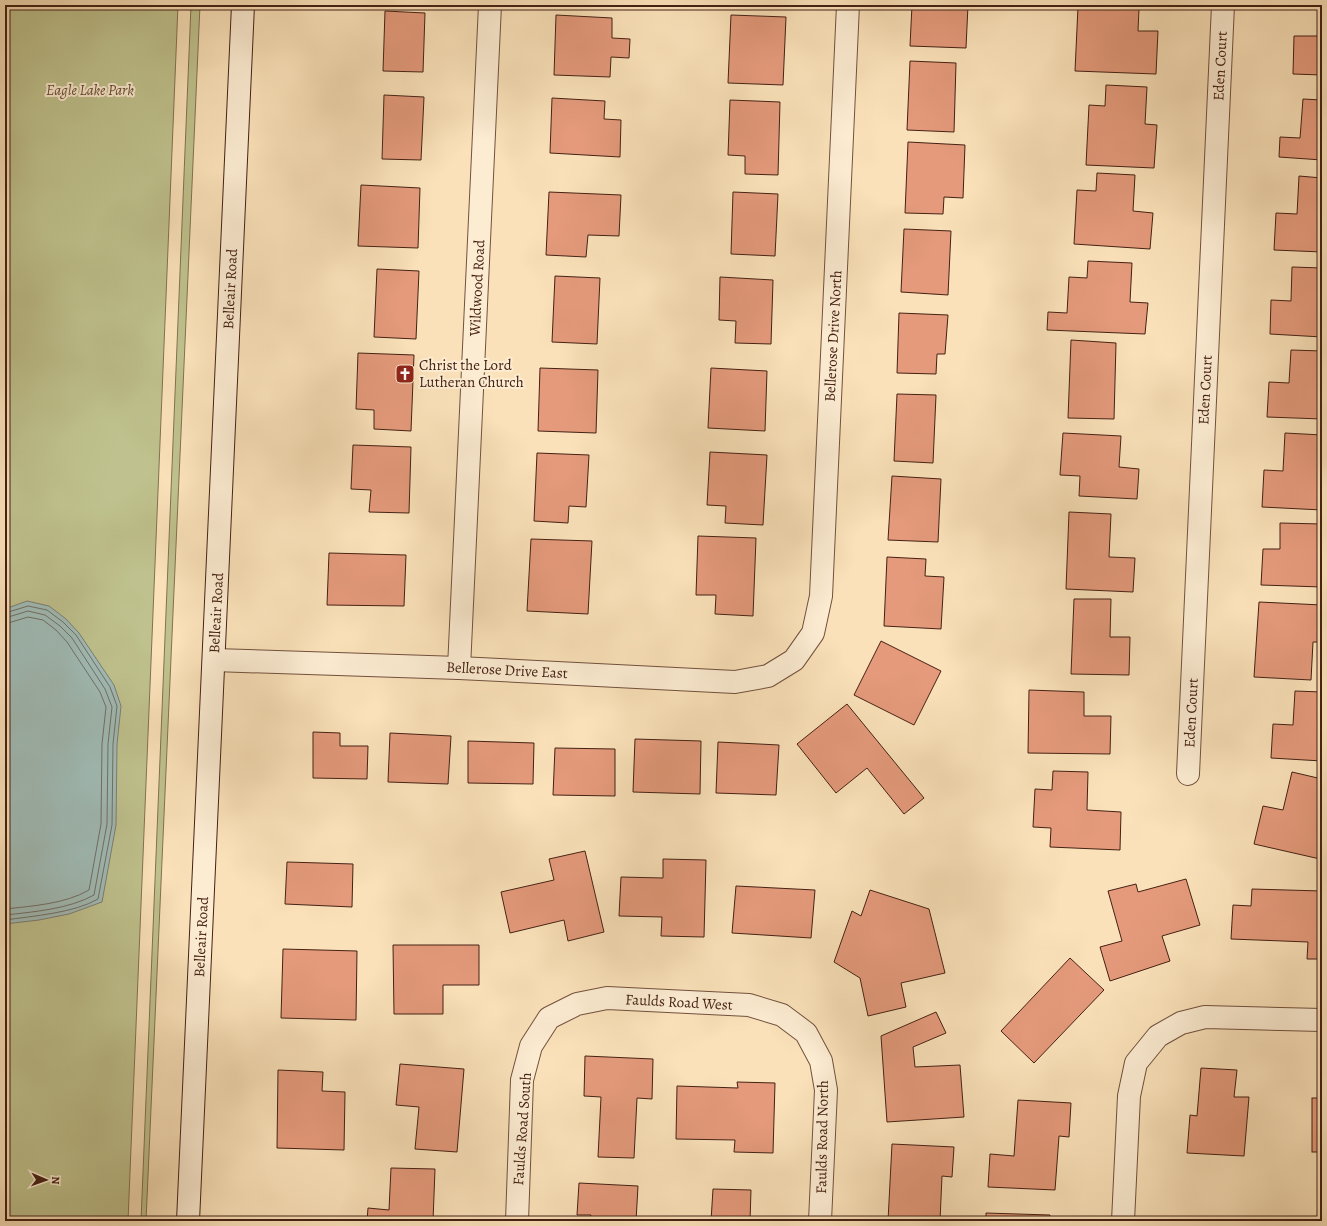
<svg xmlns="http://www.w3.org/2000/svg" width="1327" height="1226" viewBox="0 0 1327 1226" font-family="Alegreya,serif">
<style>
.green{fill:#bfc28e;stroke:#827251}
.water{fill:#a0bcb7;stroke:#7c7e76}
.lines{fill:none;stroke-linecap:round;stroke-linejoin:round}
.shore{stroke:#726e66;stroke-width:1}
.building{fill:#e49a7b;stroke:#452114}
.street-casing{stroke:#72513d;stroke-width:24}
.secondary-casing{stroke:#452114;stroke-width:24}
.street{stroke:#fcecd2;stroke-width:22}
.secondary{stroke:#fcecd2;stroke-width:22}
.labels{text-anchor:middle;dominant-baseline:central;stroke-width:4;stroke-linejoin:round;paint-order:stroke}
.street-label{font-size:15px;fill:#452114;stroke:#fcecd2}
.park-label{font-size:15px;font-style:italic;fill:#644932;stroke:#fcecd2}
.poi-label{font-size:15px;fill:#452114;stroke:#fcecd2;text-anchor:start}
</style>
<rect width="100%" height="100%" fill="#fae1b9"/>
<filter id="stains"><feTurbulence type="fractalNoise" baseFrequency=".005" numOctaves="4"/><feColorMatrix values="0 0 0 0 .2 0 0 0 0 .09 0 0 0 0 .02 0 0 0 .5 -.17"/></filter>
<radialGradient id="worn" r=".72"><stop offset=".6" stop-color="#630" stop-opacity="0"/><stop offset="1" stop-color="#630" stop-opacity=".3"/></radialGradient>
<g class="green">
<path d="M5 5H178L128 1221H5Z"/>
<path d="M191 5H200L146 1221H141Z"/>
</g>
<path class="water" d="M27 601 49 606 66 619 79 633 114 685 121 706 117 744 116 825 102 902 69 914 39 920 5 924V609Z"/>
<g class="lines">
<g class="shore">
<path d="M5 613 28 606 47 610 63 622 76 635 110 687 117 706 113 744 112 825 98 899C74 913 33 916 5 920"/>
<path d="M5 618 28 611 45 615 60 626 72 638 105 689 112 707 108 744 107 824 94 895C69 909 33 912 5 915"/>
<path d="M5 624 28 617 43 620 56 630 67 642 100 692 106 707 102 744 101 824 89 890C65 904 32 906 5 909"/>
</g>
</g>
<g class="building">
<path d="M912 5H968L966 48 910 46Z"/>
<path d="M1078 7 1139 9 1138 31H1158L1156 74 1075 71Z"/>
<path d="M385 11 425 13 423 72 383 71Z"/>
<path d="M1319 11H1322V75L1293 74 1294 36H1318Z"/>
<path d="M556 15 612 18V38L630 39 629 58 611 57 610 77 554 75Z"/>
<path d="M731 15 786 17 783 85 728 83Z"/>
<path d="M910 61 956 63 954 132 907 130Z"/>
<path d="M1106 85 1147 87 1145 124 1157 125 1154 168 1086 165 1089 105 1105 106Z"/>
<path d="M384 95 424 97 421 160 382 159Z"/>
<path d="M552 98 605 101 604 119 621 120 620 157 550 153Z"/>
<path d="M1303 99 1322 100V160L1279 157 1280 137 1300 138Z"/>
<path d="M730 100 780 102 778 175 745 174V156L728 155Z"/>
<path d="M908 142 965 145 963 198 944 197 943 214 905 213Z"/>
<path d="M1097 173 1135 175 1133 211 1153 213 1150 249 1074 244 1077 190 1096 191Z"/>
<path d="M1299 176 1322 178V252L1274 250 1276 213 1297 214Z"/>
<path d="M361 185 420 188 418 248 358 246Z"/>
<path d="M549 192 621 195 619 236 588 235 586 257 546 255Z"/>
<path d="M733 192 778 194 775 256 731 254Z"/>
<path d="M904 229 951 231 948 295 901 292Z"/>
<path d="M1088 261 1132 263 1130 302 1148 303 1145 334 1047 330 1048 312 1067 313 1069 277 1087 278Z"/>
<path d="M1292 267 1322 268V337L1270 334 1271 300 1291 301Z"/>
<path d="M377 269 419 271 416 339 374 337Z"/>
<path d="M555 276 600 278 597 344 552 342Z"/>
<path d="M720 277 773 280 771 344 735 343 736 321 719 320Z"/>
<path d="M899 313 948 315 945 354H937L936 374 897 373Z"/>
<path d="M1071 340 1116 343 1114 419 1068 418Z"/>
<path d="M1291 350 1322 351V419L1267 417 1269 382 1289 383Z"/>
<path d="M358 353 414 355 411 431 374 429V410L356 409Z"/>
<path d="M540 368 598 370 596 433 538 431Z"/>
<path d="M711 368 767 371 765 431 708 428Z"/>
<path d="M897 394 936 395 933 463 894 461Z"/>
<path d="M1063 433 1121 436 1119 467 1139 469 1137 499 1079 496 1080 476 1060 475Z"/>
<path d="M1285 433 1322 435V510L1262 507 1264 470 1283 471Z"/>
<path d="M353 445 411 447 409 513 369 512 371 490 351 489Z"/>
<path d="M710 452 767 455 763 525 725 523 726 506 707 505Z"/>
<path d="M537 453 589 455 586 507 569 506 568 523 534 521Z"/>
<path d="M892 476 941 479 938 542 888 540Z"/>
<path d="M1069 512 1111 514 1109 557 1135 558 1133 592 1066 589Z"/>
<path d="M1280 523 1322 524V587L1261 585 1263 549H1280Z"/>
<path d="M698 536 756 538 753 616 715 614 716 595H696Z"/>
<path d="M531 539 592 541 588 614 527 611Z"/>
<path d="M329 553 406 555 404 606 327 605Z"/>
<path d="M887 557 926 559 925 576 944 577 941 629 884 626Z"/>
<path d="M1074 599H1111L1110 637H1130L1129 675 1071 674Z"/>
<path d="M1259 602 1322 605V642H1313L1311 680 1254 677Z"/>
<path d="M881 641 941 671 914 725 854 695Z"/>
<path d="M1029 690 1084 692V716H1111L1110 754 1028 753Z"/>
<path d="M1295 691 1322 692V761L1271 758 1273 724 1293 725Z"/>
<path d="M847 704 924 798 904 814 867 768 836 793 797 744Z"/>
<path d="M313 732 340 733V746H368L367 779 313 778Z"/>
<path d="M390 733 451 736 448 784 388 782Z"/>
<path d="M635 739 701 741 700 794 633 792Z"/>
<path d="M468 741 534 743 533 784 468 783Z"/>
<path d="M718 742 779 745 776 795 716 793Z"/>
<path d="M555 748 615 749V796L553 795Z"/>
<path d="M1053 771 1088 772 1087 810 1121 812 1120 850 1050 847 1051 828 1033 827 1035 789 1052 790Z"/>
<path d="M1292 772 1322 779V852L1320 859 1254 844 1263 806 1283 810Z"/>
<path d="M585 851 604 932 568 941 564 920 510 933 501 892 554 880 549 859Z"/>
<path d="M663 859 706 860 704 937 661 936 662 917 619 916 621 877 663 878Z"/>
<path d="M287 862 353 864 352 907 285 904Z"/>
<path d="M1186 879 1200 925 1162 936 1170 961 1110 981 1100 947 1122 941 1108 891 1136 884 1138 892Z"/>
<path d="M736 886 815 890 811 938 732 933Z"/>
<path d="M1252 889 1322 891V959H1307L1308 942 1231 939 1233 905 1251 906Z"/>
<path d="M870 890 929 909 945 973 901 983 906 1007 868 1016 860 978 834 962 852 911 861 916Z"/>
<path d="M393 945H479V985H443V1014H394Z"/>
<path d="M283 949 357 951 356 1020 281 1018Z"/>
<path d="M1070 958 1104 990 1034 1063 1001 1031Z"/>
<path d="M936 1012 946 1033 913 1047 915 1067 960 1065 964 1117 887 1122 881 1036Z"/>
<path d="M585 1056 653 1059 652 1099 637 1098 634 1158 598 1157 601 1097 584 1096Z"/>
<path d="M400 1064 464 1069 457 1152 415 1149 419 1107 396 1105Z"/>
<path d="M1201 1068 1237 1070 1234 1097H1249L1244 1156 1187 1153 1190 1115 1197 1116Z"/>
<path d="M278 1070 323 1072 322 1091 345 1092 344 1150 277 1148Z"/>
<path d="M737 1082 775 1083 773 1153 734 1152 735 1140 676 1139 677 1086 738 1088Z"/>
<rect x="1312" y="1098" width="10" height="54"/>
<path d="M1018 1100 1071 1103 1069 1137 1059 1136 1055 1190 988 1187 990 1154 1014 1156Z"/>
<path d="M892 1144 954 1147 952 1177 942 1176 940 1221H888Z"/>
<path d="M391 1168 435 1169 433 1221H367L368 1208 389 1210Z"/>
<path d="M579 1183 638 1186 636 1221H590L591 1215H577Z"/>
<path d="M713 1189 751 1190 750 1221H711Z"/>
<path d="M986 1213 1050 1215V1221H986Z"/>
</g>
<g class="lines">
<g class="street-casing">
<g id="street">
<path d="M214 660 459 668 735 682 768 676 794 660 813 633 821 596 848 5"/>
<path d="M459 668 490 5"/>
<path d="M1188 774 1223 5"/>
<path d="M517 1221 522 1080 531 1046 549 1018 577 1004 607 998 749 1005 782 1015 806 1033 821 1061 826 1090 820 1221"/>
<path d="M1123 1221 1129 1096 1136 1063 1158 1036 1181 1023 1205 1017 1322 1020"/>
</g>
</g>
<g class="secondary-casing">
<path id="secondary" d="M188 1221 243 5"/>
</g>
<use href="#street" class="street"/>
<use href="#secondary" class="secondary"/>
</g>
<defs>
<g id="church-square" transform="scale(1)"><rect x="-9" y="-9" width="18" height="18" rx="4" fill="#8f2418" stroke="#fcecd2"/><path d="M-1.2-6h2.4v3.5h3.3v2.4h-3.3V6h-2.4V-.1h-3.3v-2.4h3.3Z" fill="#fff"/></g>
</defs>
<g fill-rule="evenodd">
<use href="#church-square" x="405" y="374"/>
</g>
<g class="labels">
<g class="street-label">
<text transform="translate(1220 66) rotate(-87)">Eden Court</text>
<text transform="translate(477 288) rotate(-87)">Wildwood Road</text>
<text transform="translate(230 289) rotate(-87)">Belleair Road</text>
<text transform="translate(833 336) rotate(-87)">Bellerose Drive North</text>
<text transform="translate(1205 390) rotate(-87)">Eden Court</text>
<text transform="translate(216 613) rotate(-87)">Belleair Road</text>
<text transform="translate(507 670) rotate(3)">Bellerose Drive East</text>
<text transform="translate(1191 713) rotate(-87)">Eden Court</text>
<text transform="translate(201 937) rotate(-87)">Belleair Road</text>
<text transform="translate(679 1002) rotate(3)">Faulds Road West</text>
<text transform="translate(522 1129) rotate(-86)">Faulds Road South</text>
<text transform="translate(822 1137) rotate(-89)">Faulds Road North</text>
</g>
<g class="park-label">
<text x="90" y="90">Eagle Lake Park</text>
</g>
<g class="poi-label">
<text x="419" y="365">Christ the Lord<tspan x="419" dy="17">Lutheran Church</tspan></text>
</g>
</g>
<rect width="1327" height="1226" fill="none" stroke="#fae1b9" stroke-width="20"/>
<rect x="6" y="6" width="1315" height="1214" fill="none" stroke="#452114" stroke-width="2"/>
<rect x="10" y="10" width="1307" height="1206" fill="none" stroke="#452114"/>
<g transform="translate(46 1180) rotate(92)" stroke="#fcecd2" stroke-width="3" paint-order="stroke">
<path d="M0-3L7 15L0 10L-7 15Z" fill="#452114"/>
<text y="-6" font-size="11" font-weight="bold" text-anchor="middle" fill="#452114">N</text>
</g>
<rect width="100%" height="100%" filter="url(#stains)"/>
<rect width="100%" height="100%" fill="url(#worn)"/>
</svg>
